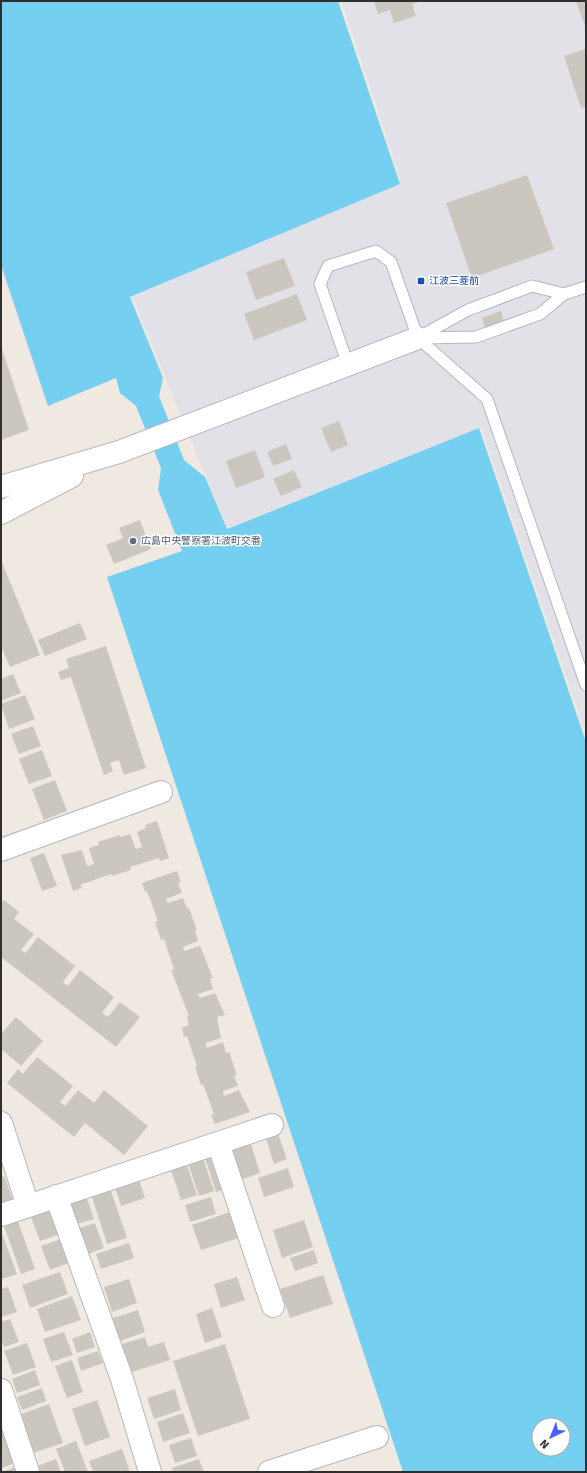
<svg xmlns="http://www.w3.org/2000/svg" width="587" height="1473" viewBox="0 0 587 1473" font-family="Signika,'Noto Sans JP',sans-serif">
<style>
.industrial{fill:#e3e1e8}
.water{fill:#75cff0;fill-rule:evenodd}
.building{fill:#cbc7bf}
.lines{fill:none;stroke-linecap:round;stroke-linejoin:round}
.service-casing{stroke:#b4b7c1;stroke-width:13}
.minor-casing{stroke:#b4b7c1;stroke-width:24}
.tertiary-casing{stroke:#b4b7c1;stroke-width:24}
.service{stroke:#fff;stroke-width:11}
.minor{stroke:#fff;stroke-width:22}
.tertiary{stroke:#fff;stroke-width:22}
.transit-dot{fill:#1a4fb4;stroke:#fff;stroke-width:1.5}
.service-dot{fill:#5c6f8a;stroke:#fff;stroke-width:1.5}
.labels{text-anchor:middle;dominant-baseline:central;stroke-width:3;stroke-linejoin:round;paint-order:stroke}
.transit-label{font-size:10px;fill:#164399;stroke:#fff;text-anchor:start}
.service-label{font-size:10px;fill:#4e5e75;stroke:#fff;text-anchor:start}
</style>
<rect width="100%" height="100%" fill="#efe9e1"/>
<path class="industrial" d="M341 1H586V736L481 427 227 528 132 297 401 182Z"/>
<path class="water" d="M1 1H338L400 184 130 297 163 378 159 396 184 460 205 477 227 529 479 428 586 742V1472H403L107 577 182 551 158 490 161 468 136 406 120 393 116 378 48 406 1 265ZM539 1425H563V1449H539Z"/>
<g class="building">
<path d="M374 1H421L412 4 416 16 394 23 390 10 378 14Z"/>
<path d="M576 1H586V29Z"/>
<path d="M586 49V107L581 108 564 56Z"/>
<path d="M527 175 554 249 472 278 446 203Z"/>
<path d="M284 258 295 286 256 300 246 272Z"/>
<path d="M297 294 307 320 254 340 244 314Z"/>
<path d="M501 311 504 322 485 329 482 318Z"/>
<path d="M1 346 29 430 1 440Z"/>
<path d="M339 421 348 445 331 452 321 428Z"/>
<path d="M286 444 292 459 273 466 267 452Z"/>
<path d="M255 450 265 477 236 488 226 461Z"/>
<path d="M294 470 302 487 281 496 273 479Z"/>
<path d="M140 520 151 549 114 564 106 545 123 538 119 528Z"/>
<path d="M1 560 40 655 10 667 1 646Z"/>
<path d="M80 623 87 639 45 656 38 640Z"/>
<path d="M106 646 146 768 124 775 119 760 110 763 113 771 104 775 71 677 61 680 58 672 69 668 66 659Z"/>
<path d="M13 674 21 693 1 701V679Z"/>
<path d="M25 695 35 719 9 729 1 704Z"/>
<path d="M33 726 41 746 19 754 11 734Z"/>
<path d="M42 750 52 776 29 784 19 759Z"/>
<path d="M55 780 67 811 44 820 32 789Z"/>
<path d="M157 821 169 858 160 861 159 858 130 867 131 870 112 876 111 874 80 885 82 888 73 891 61 855 82 850 87 866 94 864 89 848 99 845 98 842 120 835 121 837 130 834 136 849 142 847 137 832 146 828 145 825Z"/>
<path d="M44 853 57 886 42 891 30 858Z"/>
<path d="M177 871 181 882 178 883 182 893 166 899 168 903 183 898 187 908H189L197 930 195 931 198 941 183 947 184 951 200 946 213 978 210 979 213 989 198 994 200 998 215 993 225 1015 217 1017 221 1038 206 1043 207 1048 223 1042 226 1053 229 1052 237 1075 234 1076 238 1086 223 1091 224 1096 239 1090 250 1112 215 1124 211 1115 214 1114 203 1084 201 1085 195 1067 197 1066 187 1036 184 1037 182 1028 189 1025 187 1017 189 1016 171 970 174 969 164 939 161 940 155 922 158 921 147 891 145 892 142 883Z"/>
<path d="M4 900 19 912 14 919 34 934 21 950 26 953 38 937 75 966 63 982 68 986 80 970 114 997 102 1013 108 1017 120 1002 140 1017 116 1047 1 957V903Z"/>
<path d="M16 1017 43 1041 21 1066 1 1049V1034Z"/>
<path d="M37 1057 73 1086 60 1102 65 1106 78 1090 94 1103 104 1090 148 1126 124 1155 85 1123 74 1137 7 1083 18 1069 23 1074Z"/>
<path d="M278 1134 287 1159 274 1164 266 1139Z"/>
<path d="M250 1141 260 1173 240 1180 229 1148Z"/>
<path d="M216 1154 228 1188 216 1192 205 1158Z"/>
<path d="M203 1158 214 1191 199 1196 188 1163Z"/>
<path d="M186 1162 197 1195 181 1200 170 1167Z"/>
<path d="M288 1168 294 1187 264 1197 258 1178Z"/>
<path d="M4 1176 13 1200 1 1204V1177Z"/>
<path d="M139 1180 145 1198 121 1206 115 1188Z"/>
<path d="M111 1191 127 1238 107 1244 92 1197Z"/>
<path d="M86 1196 94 1219 73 1225 66 1203Z"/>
<path d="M211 1197 216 1214 190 1222 185 1205Z"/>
<path d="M49 1207 58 1235 40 1241 30 1214Z"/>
<path d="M230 1212 239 1238 201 1250 192 1225Z"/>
<path d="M17 1219 35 1269 21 1274 3 1223Z"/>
<path d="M304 1220 313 1247 282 1258 273 1230Z"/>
<path d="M95 1223 104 1248 85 1255 76 1229Z"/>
<path d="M1 1231 17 1274 2 1279 1 1275Z"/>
<path d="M61 1239 69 1263 50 1270 41 1246Z"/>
<path d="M129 1243 134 1258 101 1269 96 1254Z"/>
<path d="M314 1250 318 1263 295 1271 290 1258Z"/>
<path d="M60 1272 68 1294 30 1308 22 1285Z"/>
<path d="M323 1275 333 1304 290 1318 280 1289Z"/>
<path d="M237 1277 245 1300 221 1308 214 1284Z"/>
<path d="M129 1279 137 1303 112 1312 104 1287Z"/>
<path d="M8 1287 17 1312 1 1317V1289Z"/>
<path d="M72 1296 81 1320 45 1332 37 1309Z"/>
<path d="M212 1308 222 1337 205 1343 196 1314Z"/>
<path d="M138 1310 145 1332 117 1342 110 1319Z"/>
<path d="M10 1319 19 1342 4 1347 1 1339V1322Z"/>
<path d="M64 1332 73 1355 51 1362 43 1339Z"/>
<path d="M90 1332 95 1347 77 1353 72 1339Z"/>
<path d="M145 1337 148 1347 164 1342 170 1360 129 1373 119 1345Z"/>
<path d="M27 1343 36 1367 13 1375 4 1351Z"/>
<path d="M225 1344 250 1419 198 1436 173 1361Z"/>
<path d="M98 1351 103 1363 81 1371 77 1358Z"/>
<path d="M72 1360 83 1392 67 1398 55 1366Z"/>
<path d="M35 1370 40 1385 17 1393 12 1379Z"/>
<path d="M42 1388 46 1401 22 1410 17 1397Z"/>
<path d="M175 1389 181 1410 154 1419 147 1398Z"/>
<path d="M97 1400 110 1437 85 1446 72 1409Z"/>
<path d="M49 1404 63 1443 33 1453 19 1415Z"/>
<path d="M183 1413 190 1433 163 1442 157 1422Z"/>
<path d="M6 1426 19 1462 1 1468V1428Z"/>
<path d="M191 1438 197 1456 175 1463 169 1445Z"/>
<path d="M76 1441 88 1472H65L56 1449Z"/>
<path d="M122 1449 130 1472H93L89 1461Z"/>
<path d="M56 1459 61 1472H34L32 1468Z"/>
<path d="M199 1459 204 1472H173L172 1468Z"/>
<path d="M21 1465 23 1472H2Z"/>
</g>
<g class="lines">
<g class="service-casing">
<g id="service">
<path d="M421 336 468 310 532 286 564 294"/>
<path d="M418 338 476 337 540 314 564 294 586 287"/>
<path d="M348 365 320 284 328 266 376 251 391 262 418 338 487 399 586 685"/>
</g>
</g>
<g class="minor-casing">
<g id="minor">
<path d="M1 850 161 792"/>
<path d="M1 1123 28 1206"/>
<path d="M218 1143 273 1306"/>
<path d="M56 1196 122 1379 150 1472"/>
<path d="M1 1215 272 1125"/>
<path d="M1 1390 28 1472"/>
<path d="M269 1472 377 1437"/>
</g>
</g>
<g class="tertiary-casing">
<g id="tertiary">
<path d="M1 487 119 452 418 338"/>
<path d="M1 513 72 476"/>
</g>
</g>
<use href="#service" class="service"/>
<use href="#minor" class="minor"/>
<use href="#tertiary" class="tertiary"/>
</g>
<rect class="transit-dot" x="417" y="277" width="8" height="8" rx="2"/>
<circle class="service-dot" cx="133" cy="541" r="4"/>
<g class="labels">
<g class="transit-label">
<text x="429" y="281">江波三菱前</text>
</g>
<g class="service-label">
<text x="141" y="541">広島中央警察署江波町交番</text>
</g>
</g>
<rect width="587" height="1473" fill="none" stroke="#2e2e2e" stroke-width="4"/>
<g transform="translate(551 1437) rotate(223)"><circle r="19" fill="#ffffff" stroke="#ababab"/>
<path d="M0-3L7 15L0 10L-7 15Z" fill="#4264fb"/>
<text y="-6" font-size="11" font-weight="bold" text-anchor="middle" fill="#2e2e2e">N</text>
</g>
</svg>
